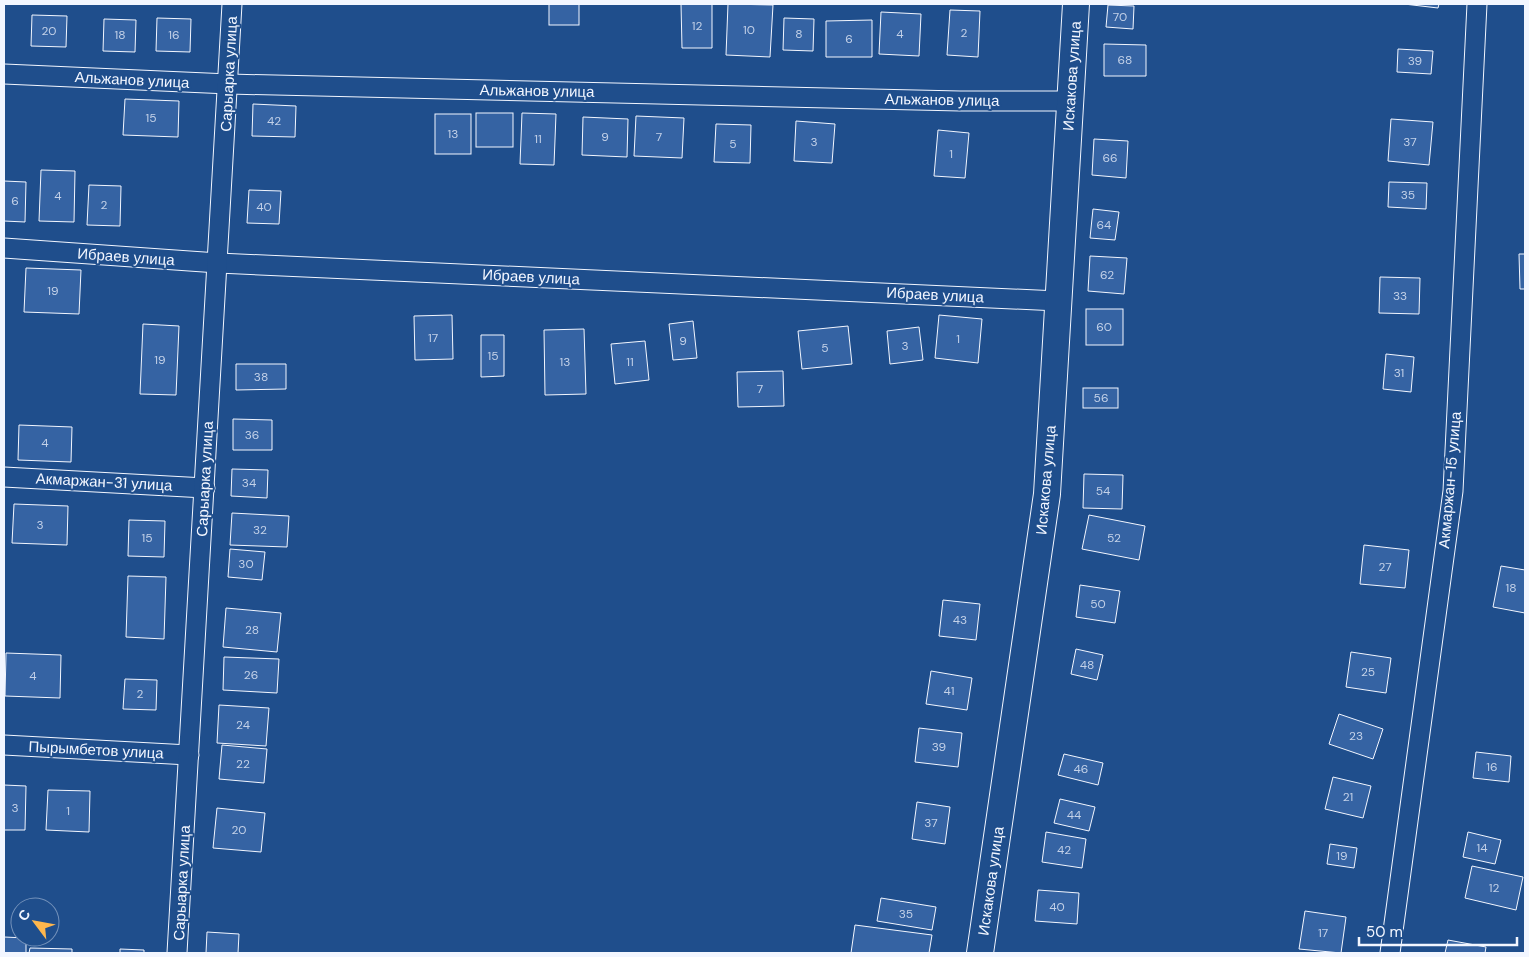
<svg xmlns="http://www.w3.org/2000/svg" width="1529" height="957" viewBox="0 0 1529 957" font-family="'DM Sans',sans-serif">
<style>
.building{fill:#3563a3;stroke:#f2f6ff}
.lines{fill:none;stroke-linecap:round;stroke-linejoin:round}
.street-casing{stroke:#f2f6ff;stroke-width:21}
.secondary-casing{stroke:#f2f6ff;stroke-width:28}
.street{stroke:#1f4e8c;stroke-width:19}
.secondary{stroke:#1f4e8c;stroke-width:26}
.labels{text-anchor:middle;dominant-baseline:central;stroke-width:4;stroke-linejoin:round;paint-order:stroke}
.number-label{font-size:12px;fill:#c3d1e8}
.street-label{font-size:15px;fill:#f2f6ff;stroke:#1f4e8c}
</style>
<rect width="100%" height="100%" fill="#1f4e8c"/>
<g class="building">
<rect x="549" y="4" width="30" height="21"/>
<path d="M681 4H712V48H682Z"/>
<path d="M728 4 773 5 770 57 726 55Z"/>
<path d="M1404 4H1439L1438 8Z"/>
<path d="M1108 5 1134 6 1133 29 1106 27Z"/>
<path d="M950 10 980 11 978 57 947 55Z"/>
<path d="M881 12 921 14 919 56 879 54Z"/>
<path d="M32 15 67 16 66 47 31 46Z"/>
<path d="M157 18 191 19 190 52 156 51Z"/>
<path d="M784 18 814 19 813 51 783 50Z"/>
<path d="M104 19 136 20 135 52 103 51Z"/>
<path d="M872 20V57H826V21Z"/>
<path d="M1104 44 1146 45V76H1104Z"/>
<path d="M1398 49 1433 51 1431 74 1397 72Z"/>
<path d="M125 99 179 101 178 137 123 135Z"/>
<path d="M253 104 296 106 295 137 252 136Z"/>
<rect x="476" y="113" width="37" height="34"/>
<path d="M522 113 556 114 554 165 520 164Z"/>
<rect x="435" y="114" width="36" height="40"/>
<path d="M636 116 684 118 682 158 634 156Z"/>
<path d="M583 117 628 119 627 157 582 155Z"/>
<path d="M1391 119 1433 122 1429 165 1388 161Z"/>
<path d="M796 121 835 124 832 163 794 161Z"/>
<path d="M716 124 751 125 750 163 714 162Z"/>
<path d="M938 130 969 133 965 178 934 176Z"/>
<path d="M1094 139 1128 141 1126 178 1092 175Z"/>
<path d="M41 170 75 171 74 222 39 221Z"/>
<path d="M4 181 26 182 25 222 4 221Z"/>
<path d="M1389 182 1427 183 1426 209 1388 207Z"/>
<path d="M89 185 121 186 120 226 87 225Z"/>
<path d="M249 190 281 191 279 224 247 223Z"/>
<path d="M1093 209 1119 212 1115 240 1090 238Z"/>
<path d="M1519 254H1525V289H1520Z"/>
<path d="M1090 256 1127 258 1124 294 1088 291Z"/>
<path d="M26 268 81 270 79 314 24 312Z"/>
<path d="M1380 277 1420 278 1419 314 1379 313Z"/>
<rect x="1086" y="309" width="37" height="36"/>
<path d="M452 315 453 359 415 360 414 316Z"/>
<path d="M939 315 982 319 978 363 935 358Z"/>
<path d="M693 321 697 358 673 360 669 324Z"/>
<path d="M143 324 179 326 176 395 140 394Z"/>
<path d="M848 326 852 364 802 369 798 331Z"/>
<path d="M919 327 923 360 890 364 887 331Z"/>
<path d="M584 329 586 394 545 395 544 330Z"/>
<path d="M481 335H504V376L481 377Z"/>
<path d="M645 341 649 380 615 384 611 344Z"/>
<path d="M1386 354 1414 357 1411 392 1383 389Z"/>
<path d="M236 364H286V389L236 390Z"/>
<path d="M783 371 784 406 738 407 737 372Z"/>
<rect x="1083" y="388" width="35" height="20"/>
<path d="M233 419 272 420V450H233Z"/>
<path d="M19 425 72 427 71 462 18 460Z"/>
<path d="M232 469 268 470 267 498 231 496Z"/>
<path d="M1084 474 1123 475 1122 509 1083 508Z"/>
<path d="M14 504 68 506 67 545 12 543Z"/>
<path d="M232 513 289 516 287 547 230 545Z"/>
<path d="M1089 515 1145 526 1139 560 1082 549Z"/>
<path d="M129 520 165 521 164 557 128 556Z"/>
<path d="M1364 545 1409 550 1405 588 1360 584Z"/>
<path d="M230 549 265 552 262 580 228 577Z"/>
<path d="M1501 566 1525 570V613L1493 607Z"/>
<path d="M128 576 166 577 164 639 126 637Z"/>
<path d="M1080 585 1120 591 1115 623 1076 617Z"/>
<path d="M943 600 980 604 976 640 939 636Z"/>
<path d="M226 608 281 613 277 652 223 647Z"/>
<path d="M1076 649 1103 655 1097 680 1071 674Z"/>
<path d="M1351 652 1391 658 1386 693 1346 687Z"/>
<path d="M6 653 61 655 60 698 5 696Z"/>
<path d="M224 657 279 659 277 693 223 690Z"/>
<path d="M931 671 972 678 967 710 926 704Z"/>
<path d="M125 679 157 680 156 710 123 709Z"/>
<path d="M219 705 269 708 266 746 217 743Z"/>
<path d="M1339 714 1383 729 1373 759 1329 744Z"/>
<path d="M919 728 962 733 958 767 915 762Z"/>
<path d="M222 745 267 749 264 783 219 779Z"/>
<path d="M1476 752 1511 756 1509 782 1473 778Z"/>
<path d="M1064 754 1103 763 1098 785 1058 775Z"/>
<path d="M1333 777 1371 786 1363 818 1325 809Z"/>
<path d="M4 785 26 786 25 830H4Z"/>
<path d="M48 790 90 791 89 832 46 830Z"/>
<path d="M1060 799 1095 807 1089 831 1054 823Z"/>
<path d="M917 802 950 807 945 844 912 839Z"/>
<path d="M217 808 265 813 261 852 213 848Z"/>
<path d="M1046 832 1086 839 1082 868 1042 862Z"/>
<path d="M1468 832 1501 840 1495 864 1463 857Z"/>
<path d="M1330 844 1357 848 1354 868 1327 864Z"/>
<path d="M1472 866 1523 877 1516 910 1465 898Z"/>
<path d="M1038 890 1079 893 1077 924 1035 921Z"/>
<path d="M881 898 936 907 932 930 877 921Z"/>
<path d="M1305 911 1346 917 1341 953 1299 949Z"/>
<path d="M855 925 932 935 929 953H851Z"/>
<path d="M207 932 239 934 238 953H206Z"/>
<path d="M4 937 26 938V953H4Z"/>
<path d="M1448 940 1486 947 1485 953H1445Z"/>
<path d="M30 948 72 949V953H29Z"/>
<path d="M120 949 144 950V953H120Z"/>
</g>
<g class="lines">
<g class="street-casing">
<g id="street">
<path d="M4 74 229 84 960 101H1070"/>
<path d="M4 248 218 263 1058 301"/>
<path d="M4 477 205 488"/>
<path d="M4 745 189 755"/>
<path d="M177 953 232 4"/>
<path d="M1390 953 1453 491 1477 4"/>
</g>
</g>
<g class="secondary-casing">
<path id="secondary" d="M980 953 1047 494 1076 4"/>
</g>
<use href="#street" class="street"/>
<use href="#secondary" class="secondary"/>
</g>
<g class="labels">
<g class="number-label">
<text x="1120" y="17">70</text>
<text x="697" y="26">12</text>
<text x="749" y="30">10</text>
<text x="49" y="31">20</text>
<text x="964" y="33">2</text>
<text x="799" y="34">8</text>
<text x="900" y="34">4</text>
<text x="120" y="35">18</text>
<text x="174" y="35">16</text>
<text x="849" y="39">6</text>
<text x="1125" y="60">68</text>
<text x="1415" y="61">39</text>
<text x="151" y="118">15</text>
<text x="274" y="121">42</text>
<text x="453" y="134">13</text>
<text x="605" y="137">9</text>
<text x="659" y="137">7</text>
<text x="538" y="139">11</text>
<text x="814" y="142">3</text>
<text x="1410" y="142">37</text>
<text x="733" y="144">5</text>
<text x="951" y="154">1</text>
<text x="1110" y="158">66</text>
<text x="1408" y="195">35</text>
<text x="58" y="196">4</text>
<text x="15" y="201">6</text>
<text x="104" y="205">2</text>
<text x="264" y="207">40</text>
<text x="1104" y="225">64</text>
<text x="1107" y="275">62</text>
<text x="53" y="291">19</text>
<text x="1400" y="296">33</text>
<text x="1104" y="327">60</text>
<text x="433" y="338">17</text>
<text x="958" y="339">1</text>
<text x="683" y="341">9</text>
<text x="905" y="346">3</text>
<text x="825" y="348">5</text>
<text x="493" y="356">15</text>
<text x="160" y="360">19</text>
<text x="565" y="362">13</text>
<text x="630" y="362">11</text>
<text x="1399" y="373">31</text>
<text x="261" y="377">38</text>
<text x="760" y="389">7</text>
<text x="1101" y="398">56</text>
<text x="252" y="435">36</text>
<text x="45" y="443">4</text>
<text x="249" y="483">34</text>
<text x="1103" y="491">54</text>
<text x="40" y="525">3</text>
<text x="260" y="530">32</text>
<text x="147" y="538">15</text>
<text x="1114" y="538">52</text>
<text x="246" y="564">30</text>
<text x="1385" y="567">27</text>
<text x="1511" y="588">18</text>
<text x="1098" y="604">50</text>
<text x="960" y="620">43</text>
<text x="252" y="630">28</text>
<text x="1087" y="665">48</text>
<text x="1368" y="672">25</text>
<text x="251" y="675">26</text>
<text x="33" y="676">4</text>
<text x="949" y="691">41</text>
<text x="140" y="694">2</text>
<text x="243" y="725">24</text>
<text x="1356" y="736">23</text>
<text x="939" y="747">39</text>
<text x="243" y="764">22</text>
<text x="1492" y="767">16</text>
<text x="1081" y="769">46</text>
<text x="1348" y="797">21</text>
<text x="15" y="808">3</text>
<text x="68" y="811">1</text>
<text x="1074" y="815">44</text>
<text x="931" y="823">37</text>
<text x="239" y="830">20</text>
<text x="1482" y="848">14</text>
<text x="1064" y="850">42</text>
<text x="1342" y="856">19</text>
<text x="1494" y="888">12</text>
<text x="1057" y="907">40</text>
<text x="906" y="914">35</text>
<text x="1323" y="933">17</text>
</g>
<g class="street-label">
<text transform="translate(229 74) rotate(-87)">Сарыарка улица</text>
<text transform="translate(1072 76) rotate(-86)">Искакова улица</text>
<text transform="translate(132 80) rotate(3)">Альжанов улица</text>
<text transform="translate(537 91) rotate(1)">Альжанов улица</text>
<text transform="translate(942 100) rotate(1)">Альжанов улица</text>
<text transform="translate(126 257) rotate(4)">Ибраев улица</text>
<text transform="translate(531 277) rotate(3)">Ибраев улица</text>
<text transform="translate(935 295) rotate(3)">Ибраев улица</text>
<text transform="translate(205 479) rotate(-87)">Сарыарка улица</text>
<text transform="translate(1046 480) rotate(-85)">Искакова улица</text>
<text transform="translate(1450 480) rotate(-85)">Акмаржан-15 улица</text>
<text transform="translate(104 482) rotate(3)">Акмаржан-31 улица</text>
<text transform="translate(96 750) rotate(3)">Пырымбетов улица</text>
<text transform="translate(991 881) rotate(-82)">Искакова улица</text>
<text transform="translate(182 883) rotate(-87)">Сарыарка улица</text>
</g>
</g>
<rect width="1529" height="957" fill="none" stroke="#f2f6ff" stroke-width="10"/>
<g transform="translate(35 922) rotate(302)"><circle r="24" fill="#1f4e8c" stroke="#7391ba"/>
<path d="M0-4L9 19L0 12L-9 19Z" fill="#ffb74d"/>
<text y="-8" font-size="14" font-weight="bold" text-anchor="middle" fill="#f2f6ff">С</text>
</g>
<path d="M1359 937v8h158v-8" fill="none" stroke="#f2f6ff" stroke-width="2.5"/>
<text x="1366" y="937" font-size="15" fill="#f2f6ff" stroke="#1f4e8c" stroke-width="4" paint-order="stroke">50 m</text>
</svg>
